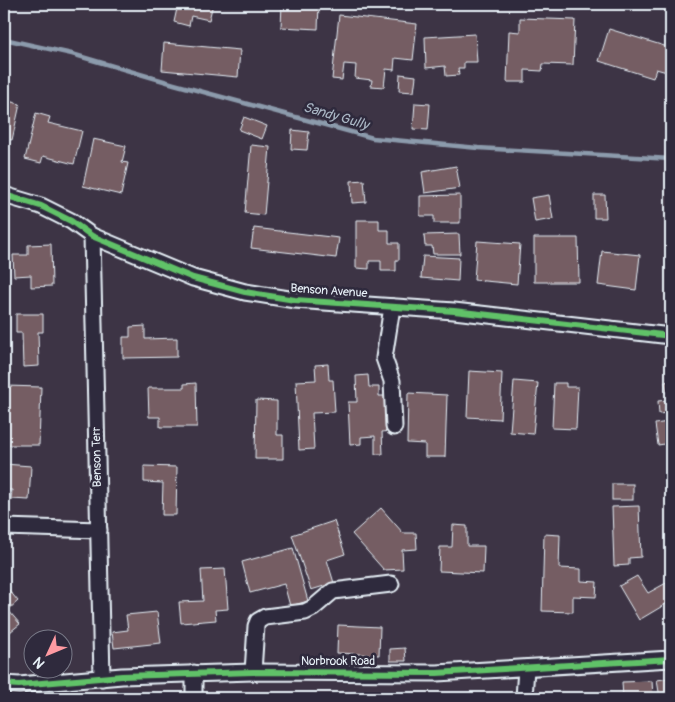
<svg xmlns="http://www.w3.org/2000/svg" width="675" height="702" viewBox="0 0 675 702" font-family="Pangolin,sans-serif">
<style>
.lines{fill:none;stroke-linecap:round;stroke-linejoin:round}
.stream{stroke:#8c9bac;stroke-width:4.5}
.building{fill:#745d63;stroke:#e8f1f8}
.minor-casing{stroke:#e8f1f8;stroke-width:19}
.minor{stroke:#2f2a3d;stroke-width:15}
.cycleway-casing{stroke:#2f2a3d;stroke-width:9}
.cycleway{stroke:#61c268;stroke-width:6}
.labels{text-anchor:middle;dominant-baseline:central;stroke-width:5;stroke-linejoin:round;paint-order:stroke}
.street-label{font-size:12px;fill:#e8f1f8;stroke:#2f2a3d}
.water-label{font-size:14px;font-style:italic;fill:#aab7c5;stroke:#2f2a3d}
</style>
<rect width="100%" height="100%" fill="#3d3445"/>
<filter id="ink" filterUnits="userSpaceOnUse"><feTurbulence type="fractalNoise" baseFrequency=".02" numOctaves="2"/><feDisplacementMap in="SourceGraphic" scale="10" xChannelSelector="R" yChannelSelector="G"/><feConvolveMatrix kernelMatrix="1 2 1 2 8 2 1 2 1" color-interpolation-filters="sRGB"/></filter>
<g filter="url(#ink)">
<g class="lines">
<path class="stream" d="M4 39 72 54 174 84 373 138 478 148 671 159"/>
</g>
<g class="building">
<path d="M112 4H136V7L112 8Z"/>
<path d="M178 4H213L209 20 191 16 189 26 174 22Z"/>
<path d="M282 4H319L318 29 281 27Z"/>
<path d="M339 15 417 24 413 60 395 58 394 70 386 69 384 87 371 86 372 80 355 78 356 65 344 64 342 80 332 79Z"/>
<path d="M520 18 575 20 573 65 543 64 542 71 525 70V82H507L509 31 520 32Z"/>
<path d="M609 29 671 48V59L667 72 656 69 653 78 599 61Z"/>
<path d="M475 34 477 62H464V68H458L459 75 446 76 445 66 426 68 425 37Z"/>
<path d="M164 43 240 50 238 77 162 70Z"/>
<path d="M400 74 416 76 414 92 399 91Z"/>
<path d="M4 100 20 104 12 140 4 138Z"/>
<path d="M415 103 430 104 428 130 413 129Z"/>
<path d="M36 113 50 117 48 123 82 131 74 164 43 156 41 163 25 159Z"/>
<path d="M244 117 267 126 262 139 239 130Z"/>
<path d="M292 130 309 132 307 150 291 149Z"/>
<path d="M93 139 126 146 122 162 128 163 121 195 83 186Z"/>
<path d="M251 145 270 147 264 215 245 213Z"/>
<path d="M456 166 460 188 425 193 422 172Z"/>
<path d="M364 180 366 202 352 203 351 181Z"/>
<path d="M460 195V223H434V216H420V196Z"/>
<path d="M549 195 553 219 535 222 531 198Z"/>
<path d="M594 195H605L606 218H594Z"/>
<path d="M356 220H379V230H389V243H399V260H396V271H381V261H369V269L356 268Z"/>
<path d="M254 228 339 238 336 258 251 248Z"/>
<path d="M459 234 460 254H433L432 246H425L424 235Z"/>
<path d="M534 238H578L579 282H534Z"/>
<path d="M477 241 520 244 517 284 474 280Z"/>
<path d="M51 244 52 286 31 287V275L14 276 13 255H28V245Z"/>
<path d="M602 251 640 255 636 290 598 285Z"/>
<path d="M423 256 459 258 458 281 421 278Z"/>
<path d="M16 314H43V332H38L39 366 23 367 22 333H16Z"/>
<path d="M145 326V339L177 338V357L123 358V337H130V327Z"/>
<path d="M328 364 329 380H333L335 412 312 413 314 449 299 450 296 381 316 380 315 365Z"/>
<path d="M469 371 502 373 500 419 467 417Z"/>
<path d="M368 375 369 387H379V396H388L390 431 382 432 383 454H375V436L361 437V444L350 445 348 402H357L356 376Z"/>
<path d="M514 381 538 383 533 434 510 432Z"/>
<path d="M671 381V443L658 445 655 424 668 422 667 413 659 414 658 401 668 400 665 382Z"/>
<path d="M196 383 197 427H160V417H149L148 388H184V384Z"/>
<path d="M554 383H566V387H578L576 429 552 428Z"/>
<path d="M6 386 41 387 39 445H5Z"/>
<path d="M408 393 447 395 445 457H425V444L407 443Z"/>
<path d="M256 400 277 401V435H283V459H255Z"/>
<path d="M4 464 31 466 29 500 11 499 12 490H4Z"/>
<path d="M144 466 177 467 176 515H162L163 483 144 482Z"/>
<rect x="612" y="484" width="21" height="16"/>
<path d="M639 506 641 557 629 558V565L614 566 612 507Z"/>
<path d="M381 508 403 533H416L417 549 402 550 403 569 384 570 352 534Z"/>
<path d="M334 521 345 554 327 560 334 583 311 590 292 535Z"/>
<path d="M453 525 467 526V546H484L483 573 439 571 440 547H452Z"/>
<path d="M544 534 560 535 559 568 581 569V581L597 582 596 597 573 596V612L542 611Z"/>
<path d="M293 548 308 601 290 606 284 584 250 593 242 562Z"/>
<path d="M225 569 228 609 215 610 216 620 181 623 179 602 203 601 201 570Z"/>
<path d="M637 576 648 593 668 582 671 588V601L639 620 619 586Z"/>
<path d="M4 584 18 601 8 610 20 624 5 636 4 634Z"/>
<path d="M157 612 161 643 114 648 112 632 128 630 126 615Z"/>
<path d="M338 625 380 627 379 655 337 653Z"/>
<path d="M405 648 406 661H390V649Z"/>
<path d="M671 678V698H660L657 680Z"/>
<path d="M652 681 653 698H623L622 682Z"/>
</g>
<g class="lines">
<g class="minor-casing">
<g id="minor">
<path d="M4 195 41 206 71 221 92 236 193 278 245 292 295 300 454 311 671 336"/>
<path d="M92 236 102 678"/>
<path d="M392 307 384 358 392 381 394 427"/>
<path d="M4 527 99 530"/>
<path d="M253 672 256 626 258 621 265 617 305 612 313 608 333 591 391 584"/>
<path d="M4 684 19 685 122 676 253 672 437 673 671 659"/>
<path d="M194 698V673"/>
<path d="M524 698 526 668"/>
</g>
</g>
<use href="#minor" class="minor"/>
<g class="cycleway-casing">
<g id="cycleway">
<path d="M4 195 41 206 71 221 92 236 193 278 245 292 295 300 454 311 671 336"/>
<path d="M4 684 19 685 122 676 253 672 437 673 671 659"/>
</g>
</g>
<use href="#cycleway" class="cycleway"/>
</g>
</g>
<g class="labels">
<g class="street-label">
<text transform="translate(329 291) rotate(4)">Benson Avenue</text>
<text transform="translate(97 457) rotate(-91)">Benson Terr</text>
<text x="338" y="661">Norbrook Road</text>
</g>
<g class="water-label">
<text transform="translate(336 116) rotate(16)">Sandy Gully</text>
</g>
</g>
<rect width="675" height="702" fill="none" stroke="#2f2a3d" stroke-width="20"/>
<rect x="10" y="10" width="655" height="682" fill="none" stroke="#e8f1f8" stroke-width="2" filter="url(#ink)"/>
<g transform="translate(48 654) rotate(226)"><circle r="24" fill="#2f2a3d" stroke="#797a88"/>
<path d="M0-4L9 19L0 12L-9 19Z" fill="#ff9aa2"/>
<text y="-8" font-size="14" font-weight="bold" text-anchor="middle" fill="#e8f1f8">N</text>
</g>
</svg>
